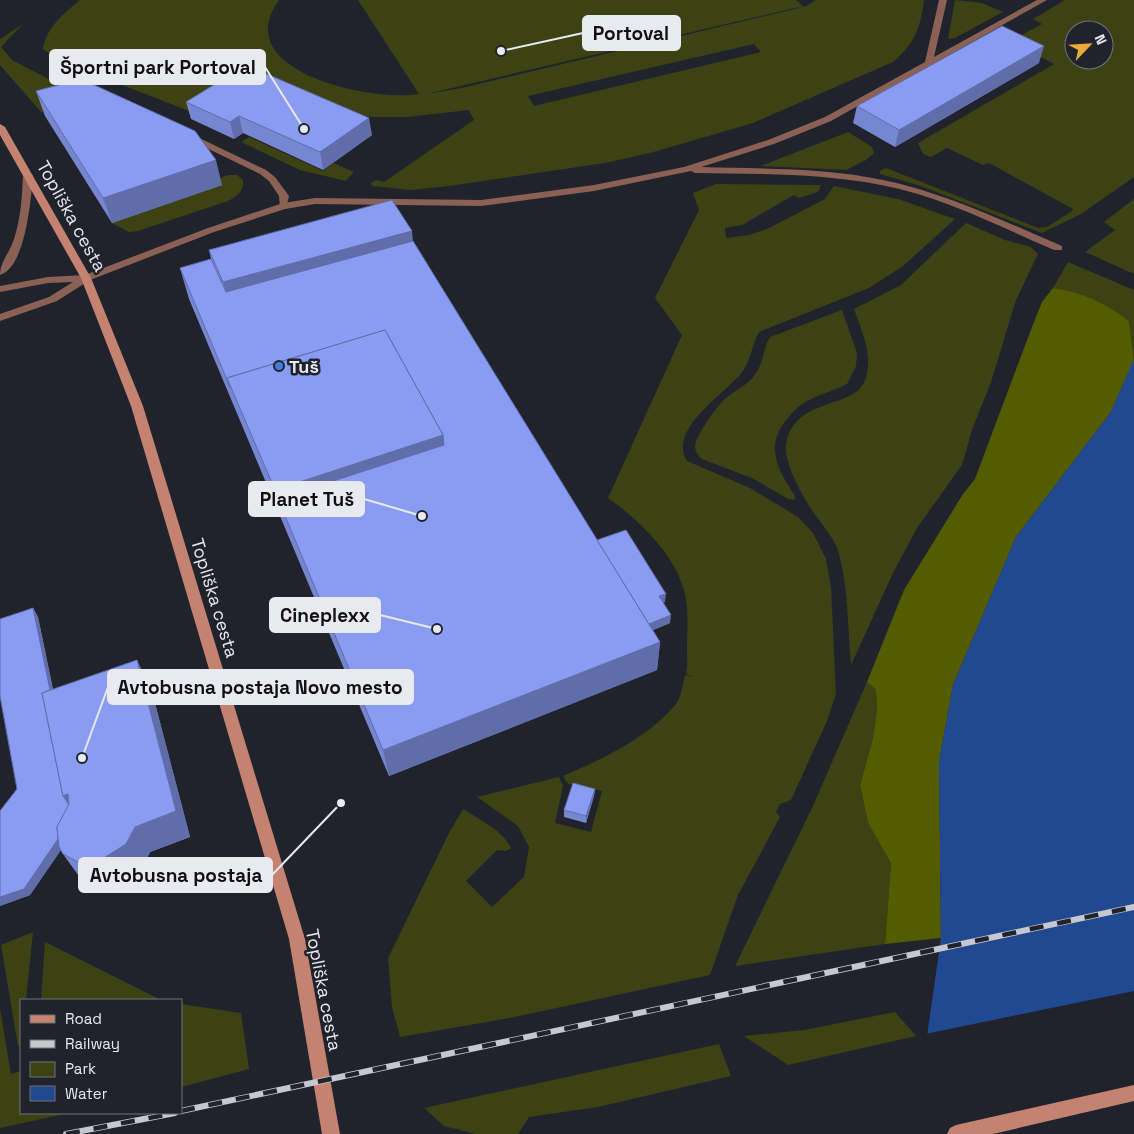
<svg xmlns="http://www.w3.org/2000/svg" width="1134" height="1134" viewBox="0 0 1134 1134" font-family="'Space Grotesk',sans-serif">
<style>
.green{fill:#3c4214;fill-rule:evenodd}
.forest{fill:#545c02}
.water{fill:#214991}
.pier{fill:#20232b}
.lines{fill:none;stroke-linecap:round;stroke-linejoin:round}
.service{fill:#8a6154;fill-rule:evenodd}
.minor{fill:#8a6154;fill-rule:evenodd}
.secondary{fill:#c48370;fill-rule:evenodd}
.rail-casing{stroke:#c6c8cf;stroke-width:6}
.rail{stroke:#20232b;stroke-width:4.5;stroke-dasharray:14;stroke-linecap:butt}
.wall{fill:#7786d0}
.shaded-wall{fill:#616da9}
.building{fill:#8a9cf2;stroke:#616da9}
.shop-dot{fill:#3f7fe0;stroke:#20232b;stroke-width:2}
.labels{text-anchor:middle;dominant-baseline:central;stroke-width:5;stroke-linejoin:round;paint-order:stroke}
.street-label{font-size:18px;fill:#e8eaf0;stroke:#20232b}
.poi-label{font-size:18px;font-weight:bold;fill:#e8eaf0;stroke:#20232b;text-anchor:start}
.leader{fill:none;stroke:#e8eaf0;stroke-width:2}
.callout-dot{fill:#e8eaf0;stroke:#20232b;stroke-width:2}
.callout{fill:#e8eaf0;stroke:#e8eaf0;stroke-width:2}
.callout-label{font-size:19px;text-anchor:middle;font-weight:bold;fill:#111}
</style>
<rect width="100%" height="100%" fill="#20232b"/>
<g class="green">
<path d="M80 0H279C227 72 373 102 419 94L358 0H796L804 7 816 0H924C920 29 915 43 893 62L753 123 650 153 605 163 449 186 411 190 372 186 371 183 377 180 384 182 474 120 469 110 408 117H374L342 114 246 69 243 64 219 69 230 89 189 111 63 62 43 49C46 28 64 13 80 0ZM799 8 462 88 426 94 799 7ZM754 44 761 52 534 106 528 96Z"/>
<path d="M955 0 982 3 1003 12 955 38 948 39Z"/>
<path d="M1065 0H1134V177L1081 214 1042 233 921 186 880 174V171L886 168 1038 228 1047 227 1072 211 1073 209 989 163 983 165 947 148 931 157 923 154 918 143 1054 64 1027 50 1003 45 1042 24 1033 19ZM1074 30H1104V60H1074Z"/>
<path d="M23 24 1 47 12 60 60 85 42 113 0 65V39Z"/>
<path d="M848 132 872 147 874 153 866 160 846 170 761 166Z"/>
<path d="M249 137 323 171 334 163 354 172 346 181 300 170 241 142Z"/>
<path d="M228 175H237L243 180C244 192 237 196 228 201L138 231 129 232 112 223 221 185 218 179Z"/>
<path d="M716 184 821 185 818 192 799 198 794 195 742 225 725 228 726 238 749 235 769 228 825 199 834 186 898 199 955 219 903 266 869 288 759 332C753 343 751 356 745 368 731 391 666 427 687 461L750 488 798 517 813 533 826 559 831 587 836 693 827 721 791 800 780 804 776 812 780 817 738 895 710 975 510 1018 400 1037 392 1007 388 958 449 833 463 809C478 819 505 831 511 849L505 851 497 850 466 881 492 907 524 877 529 847 518 826 477 797 559 777 563 786 555 823 591 832 602 791 568 784 563 776C602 759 648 738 676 704 681 697 683 684 685 675L694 677 686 674C688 665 687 657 687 648 687 630 689 613 685 594 676 555 639 520 608 498L682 335 655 298 699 210 693 193Z"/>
<path d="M1134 199V274L1085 252 1115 230 1104 222Z"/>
<path d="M966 223 1005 240 1031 247 1038 254 1016 300 991 382 972 430 962 465 917 528 893 573 851 665C848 631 848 579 837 548 832 536 823 526 816 516 805 501 785 466 786 447 790 400 847 408 862 386 866 381 868 371 868 364 869 346 860 326 854 309L901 285Z"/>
<path d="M1068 262 1134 290V360L1129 321C1106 303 1082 292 1053 288Z"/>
<path d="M842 310 857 353 856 366 847 384C833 391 817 395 804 403 797 407 792 413 787 419 764 446 778 470 795 496L794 500 788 499 754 479 702 459C698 455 695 452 695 446 696 436 716 407 724 400 734 390 748 386 756 373 764 362 763 348 770 337Z"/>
<path d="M867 682 876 690 877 710 873 738 860 785 868 823 891 862 885 944 735 966 812 808Z"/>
<path d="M33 932 26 1000H21V1044L18 1046 1 945Z"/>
<path d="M45 942 161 1000H41Z"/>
<path d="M181 1004 241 1013 249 1069 181 1087Z"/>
<path d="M0 1008 11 1074 21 1071V1113H69L0 1128Z"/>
<path d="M895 1012 916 1036 788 1065 744 1036 804 1030Z"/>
<path d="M719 1044 731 1076 598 1107 529 1117 518 1134H476L444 1126 424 1108Z"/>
</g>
<path class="forest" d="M1053 288C1082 292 1106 303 1129 321L1134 360 1111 412 1016 537 953 685 939 762 941 938 885 944 891 863 868 823 860 785 873 738 877 710 876 690 867 682 904 590 963 494 975 479 1032 327 1042 302Z"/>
<path class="water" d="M1134 359V1134H913L941 938 939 762 953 685 1016 537 1111 412Z"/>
<path class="pier" d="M1134 991V1134H910L925 1034Z"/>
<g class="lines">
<path class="service" d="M189 133 266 170 275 177 289 196 286 208H280L279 196 269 181 260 174 186 138V134Z"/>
<g class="minor">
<path d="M939 0H947L934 57 1037 0H1047L831 121 774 144 701 167C761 169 824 167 883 180 946 193 1003 221 1062 246V250H1054C998 226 941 196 881 185 820 173 757 174 695 173L691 171 594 191 481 206 315 204 285 209 214 232 90 280 57 301 0 321V314L49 297 73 282 48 283 0 292V286L48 277 85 275 208 228 283 203 315 198 481 200 594 185 684 167 768 140 825 117 925 62Z"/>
<path d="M28 172 33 175C31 198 26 267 0 275 0 262 10 252 14 239 21 218 22 196 23 175Z"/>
</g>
<g class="secondary">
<path d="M0 124 5 127 91 278 143 406 305 939 340 1134H322L289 939 131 406 81 278 0 135Z"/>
<path d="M1134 1085V1101L993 1134H947L950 1128 956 1125Z"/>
</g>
<g class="rail-casing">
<g id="rail">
<path d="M181 1111 1134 907"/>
<path d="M66 1134 175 1113"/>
</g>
</g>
<use href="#rail" class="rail"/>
</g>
<g class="wall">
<path d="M1039 63 895 147 853 123 857 106Z"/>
<path d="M36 91 222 185 112 223 45 116Z"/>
<path d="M186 102 372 135 323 170 243 133 234 139 191 119Z"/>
<path d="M413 241 597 540 665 602 663 603 670 623 653 630 660 642 657 670 389 776 189 299 180 268 211 259 209 250Z"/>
<path d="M33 608 38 617 53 689 151 688 190 837 150 852 142 869 116 885 96 886 81 879 63 854 61 850 30 895 0 906V811L17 789Z"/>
<path d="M595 789 594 796 586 823 564 817V810Z"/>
</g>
<g class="shaded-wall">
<path d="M1044 46 1039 63 895 147 899 130Z"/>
<path d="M239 116 243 133 234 139 230 122Z"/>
<path d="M369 118 372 135 323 170 320 152Z"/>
<path d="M216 160 222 185 112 223 103 198Z"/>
<path d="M412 231 416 272 235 323 223 282Z"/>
<path d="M443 435 447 475 278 499 275 490Z"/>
<path d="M666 594 665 602 658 604 659 596Z"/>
<path d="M33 608 38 617 80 822 30 895 0 906V897L63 796Z"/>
<path d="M671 615 670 623 637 637V629Z"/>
<path d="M660 642 657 670 389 776 383 750Z"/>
<path d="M137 660 151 688 190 837 150 852 142 869 116 885 99 861Z"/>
<path d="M595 789 594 796 586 823V816Z"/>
</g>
<g class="building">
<path d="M1002 26 1044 46 899 130 857 106Z"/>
<path d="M246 65 369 118 320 152 239 116 230 122 186 102Z"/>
<path d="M81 79 195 131 216 160 103 198 36 91Z"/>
<path d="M392 200 412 231 223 282 209 250Z"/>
<path d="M413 241 660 642 383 750 278 499 444 445 443 435 385 330 227 378 230 387 180 268 211 259 226 292Z"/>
<path d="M385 330 443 435 275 490 227 378Z"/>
<path d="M626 530 666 594 659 596 671 615 649 624 597 540Z"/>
<path d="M33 608 50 690 42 693 63 796 69 805 57 827 58 839 24 889 0 897V811L17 789 0 696V619Z"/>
<path d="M137 660 176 811 135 827 126 844 99 861 78 862 63 854 59 847 57 827 69 804 68 794 63 796 42 693Z"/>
<path d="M573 783 595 789 586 816 564 810Z"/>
</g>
<circle class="shop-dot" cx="279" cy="366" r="5"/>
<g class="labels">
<g class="street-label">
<text transform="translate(72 216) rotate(61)">Topliška cesta</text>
<text transform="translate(215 598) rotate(73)">Topliška cesta</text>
<text transform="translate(324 990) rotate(79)">Topliška cesta</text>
</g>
<g class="poi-label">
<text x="289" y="366">Tuš</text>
</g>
</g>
<path class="leader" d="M501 51L583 33M304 129L265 67M422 516L364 499M437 629L380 615M82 758L108 687M341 803L272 875"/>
<g class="callout-dot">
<circle cx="501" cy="51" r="5"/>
<circle cx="304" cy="129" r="5"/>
<circle cx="422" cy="516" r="5"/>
<circle cx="437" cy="629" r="5"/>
<circle cx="82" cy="758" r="5"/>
<circle cx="341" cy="803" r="5"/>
</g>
<g class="callout">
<rect x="583" y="16" width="97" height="34" rx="5"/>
<rect x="50" y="50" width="215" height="34" rx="5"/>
<rect x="249" y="482" width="115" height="34" rx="5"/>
<rect x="270" y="598" width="110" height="34" rx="5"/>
<rect x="108" y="670" width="305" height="34" rx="5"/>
<rect x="79" y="858" width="193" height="34" rx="5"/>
</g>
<g class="callout-label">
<text x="631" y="40">Portoval</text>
<text x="158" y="74">Športni park Portoval</text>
<text x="307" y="506">Planet Tuš</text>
<text x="325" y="622">Cineplexx</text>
<text x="260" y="694">Avtobusna postaja Novo mesto</text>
<text x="176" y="882">Avtobusna postaja</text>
</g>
<rect x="20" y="999" width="162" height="115" fill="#20232b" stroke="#70737a"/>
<rect x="30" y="1015" width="25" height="8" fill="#c48370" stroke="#70737a"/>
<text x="65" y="1024" font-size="15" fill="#e8eaf0">Road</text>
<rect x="30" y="1040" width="25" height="8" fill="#c6c8cf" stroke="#70737a"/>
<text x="65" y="1049" font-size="15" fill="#e8eaf0">Railway</text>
<rect x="30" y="1062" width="25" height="15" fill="#3c4214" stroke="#70737a"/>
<text x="65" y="1074" font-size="15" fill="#e8eaf0">Park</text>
<rect x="30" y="1086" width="25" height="15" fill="#214991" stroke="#70737a"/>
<text x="65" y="1099" font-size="15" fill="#e8eaf0">Water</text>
<g transform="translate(1089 45) rotate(65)"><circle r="24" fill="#20232b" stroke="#70737a"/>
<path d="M0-4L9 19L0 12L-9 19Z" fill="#e9aa38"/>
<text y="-8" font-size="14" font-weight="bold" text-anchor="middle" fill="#e8eaf0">N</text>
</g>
</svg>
